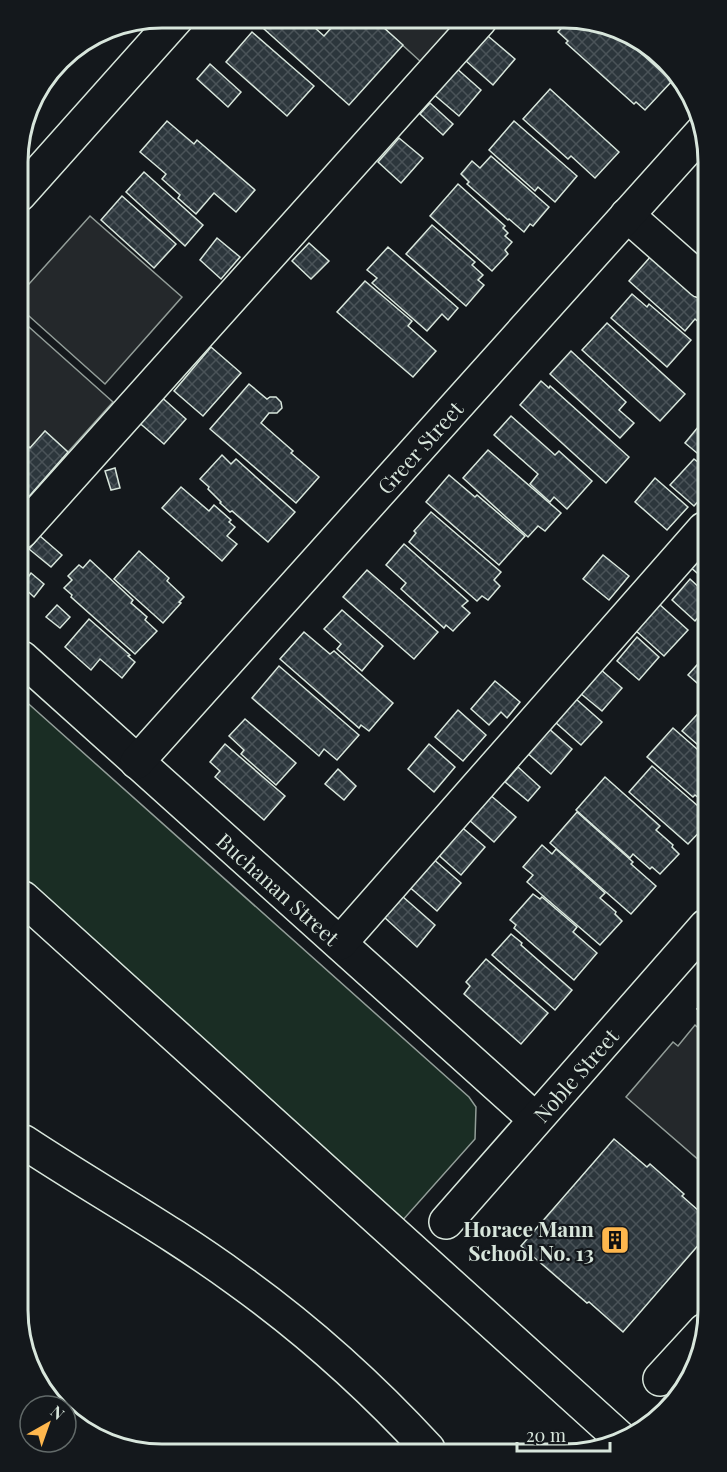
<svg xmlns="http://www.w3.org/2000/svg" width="727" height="1472" viewBox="0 0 727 1472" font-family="'Playfair Display',serif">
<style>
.park{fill:#1a2d24;stroke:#939e99;stroke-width:1.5}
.parking{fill:#24282b;stroke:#939e99;stroke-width:1.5}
.building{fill:url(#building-cross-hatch);stroke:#d8e6dc;stroke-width:1.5}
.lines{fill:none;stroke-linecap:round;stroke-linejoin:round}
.minor-casing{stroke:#d8e6dc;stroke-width:36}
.major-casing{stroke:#d8e6dc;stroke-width:36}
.highway-casing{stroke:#d8e6dc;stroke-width:36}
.minor{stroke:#14181c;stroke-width:33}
.major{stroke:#14181c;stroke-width:33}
.highway{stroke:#14181c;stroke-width:33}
.labels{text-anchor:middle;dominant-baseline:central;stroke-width:4.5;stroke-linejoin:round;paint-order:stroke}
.street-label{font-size:21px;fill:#d8e6dc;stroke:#14181c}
.poi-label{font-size:21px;font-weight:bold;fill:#d8e6dc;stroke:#14181c;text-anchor:end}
.rim{fill:none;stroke:#d8e6dc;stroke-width:3}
</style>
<defs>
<pattern id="building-cross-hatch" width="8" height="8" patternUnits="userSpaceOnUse" patternTransform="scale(1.5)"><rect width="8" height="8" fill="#2c363c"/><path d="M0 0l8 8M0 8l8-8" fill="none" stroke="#4a5358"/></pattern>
</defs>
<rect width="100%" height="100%" fill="#14181c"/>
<path class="park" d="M22 698 469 1097 476 1107 475 1139 402 1221 64 918 23 876Z"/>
<g class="parking">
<path d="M374 19 459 20 421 62Z"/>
<path d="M90 216 182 297 105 384 20 308V294Z"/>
<path d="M20 319 113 402 68 452 45 431 30 448 25 443 28 440 21 434Z"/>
<path d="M695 1025 707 1036 708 1168 626 1097 673 1042 678 1046Z"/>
</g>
<g class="building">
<path d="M255 19H305L324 36 339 19H374L403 45 349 105 254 20Z"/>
<path d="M568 21H574L580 26 585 21H592L621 35 672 81 645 110 636 102 634 104 566 43 568 41 558 32Z"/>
<path d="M252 32 314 86 287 116 226 62Z"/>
<path d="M488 36 515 59 493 85 466 61Z"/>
<path d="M210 64 241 92 228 107 197 79Z"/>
<path d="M455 67 481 90 459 116 432 93Z"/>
<path d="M550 89 619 152 595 178 571 156 568 159 523 119Z"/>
<path d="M430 103 453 124 443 135 420 114Z"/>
<path d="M167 121 194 144 197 140 255 190 236 212 214 193 196 214 178 198 180 195 162 179 166 174 140 152Z"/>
<path d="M514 121 577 176 555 202 538 187 535 191 489 150Z"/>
<path d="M399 138 423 158 401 183 378 162Z"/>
<path d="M491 156 549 207 533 226 530 224 524 232 509 219 508 220 467 184 469 182 461 174 472 161 480 168Z"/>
<path d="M144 172 203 225 185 246 126 192Z"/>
<path d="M458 184 505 226 503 228 508 233 505 236 512 242 505 250 508 254 492 271 430 216Z"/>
<path d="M122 196 176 244 154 268 101 220Z"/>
<path d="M432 225 475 262 472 265 483 275 478 280 484 285 466 306 406 254Z"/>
<path d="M217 238 240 257 221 279 200 260Z"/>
<path d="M309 243 329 261 311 279 292 261Z"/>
<path d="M388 247 458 308 448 320 442 314 427 331 372 283 377 278 367 270Z"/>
<path d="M652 255 703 294V322L701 324 695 319 685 331 629 281Z"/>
<path d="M365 281 412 321 408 326 436 351 413 377 337 312Z"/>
<path d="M632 294 647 307 649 304 691 340 667 367 611 318Z"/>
<path d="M607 323 685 394 660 421 582 350Z"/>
<path d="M211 347 241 373 203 416 174 391Z"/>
<path d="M571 351 626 402 619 410 634 423 620 438 550 374Z"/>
<path d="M541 381 549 388 550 386 629 457 606 483 520 405Z"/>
<path d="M249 384 267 399 270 397H276L281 402 282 408 277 413H269L261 423 293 451 291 453 319 477 296 503 210 429Z"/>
<path d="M158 394 186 419 164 444 136 420Z"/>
<path d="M511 416 555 455 559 451 592 481 567 509 554 497 550 502 530 484 538 474 494 435Z"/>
<path d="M703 421V458L685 443Z"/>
<path d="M45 431 68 452 25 501 21 497V434L28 440 25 443 30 448Z"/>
<path d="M488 450 561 513 545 531 538 526 528 537 463 478Z"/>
<path d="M222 455 231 464 236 459 295 512 268 542 232 511 230 512 220 503 221 502 208 489 209 487 200 479Z"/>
<path d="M694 459 704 467V495L694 506 670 485Z"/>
<path d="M115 468 120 488 111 490 105 471Z"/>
<path d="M449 475 475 497 477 495 525 536 499 565 426 502Z"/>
<path d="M655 478 688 507 667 530 635 502Z"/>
<path d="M181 487 209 511 214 505 231 520 229 522 235 527 227 536 237 544 222 561 162 508Z"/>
<path d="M431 512 501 572 494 580 500 586 488 600 482 596 477 601 409 542 416 533 414 531Z"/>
<path d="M40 536 62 555 51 567 29 549Z"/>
<path d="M404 544 468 601 462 606 470 613 453 631 446 625 444 628 401 589 406 583 386 565Z"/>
<path d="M704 549V579L689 566Z"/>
<path d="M139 551 169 578 167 581 184 597 179 602 181 603 163 623 114 579Z"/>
<path d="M603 555 629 576 609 600 583 579Z"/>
<path d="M90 560 133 600 131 603 147 617 145 620 157 631 135 654 71 597 72 595 64 588 72 580 68 576 79 565 83 568Z"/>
<path d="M367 570 438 632 414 659 343 597Z"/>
<path d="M31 573 44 584 34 597 22 586Z"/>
<path d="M690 579 704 592V610L695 621 672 600Z"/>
<path d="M659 604 688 630 664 656 635 630Z"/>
<path d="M57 605 70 617 60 628 46 617Z"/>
<path d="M342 610 383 646 362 671 337 649 341 644 324 629Z"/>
<path d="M89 619 130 655 128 656 135 662 122 678 100 659 91 670 65 647Z"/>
<path d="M304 632 330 654 334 651 393 703 369 731 361 725 359 728 280 659Z"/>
<path d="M637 637 659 657 639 680 617 661Z"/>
<path d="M705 656V690L688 675Z"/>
<path d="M279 666 359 735 337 760 324 749 319 756 252 698Z"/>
<path d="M600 669 622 688 602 711 580 693Z"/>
<path d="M495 681 520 702 507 718 501 712 489 725 471 709Z"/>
<path d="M576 699 602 722 581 745 555 722Z"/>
<path d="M705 706V751L682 731Z"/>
<path d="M458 710 486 735 463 761 435 737Z"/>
<path d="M245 719 296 763 276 785 241 754 244 750 229 736Z"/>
<path d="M547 727 572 749 551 774 526 752Z"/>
<path d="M673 728 705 756 706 804 695 795 693 797 647 757Z"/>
<path d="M225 744 285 796 264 820 215 777 220 771 210 762Z"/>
<path d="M429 744 455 767 434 792 408 769Z"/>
<path d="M652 766 706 813V825L688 844 629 792Z"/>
<path d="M518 767 540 787 528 801 505 782Z"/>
<path d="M338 769 356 786 344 800 325 784Z"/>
<path d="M605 777 660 826 656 830 673 845 672 847 679 854 660 874 652 867 650 869 633 854 630 858 576 810Z"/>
<path d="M489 794 516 817 494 842 468 819Z"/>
<path d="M577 812 633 862 631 864 656 886 631 914 550 843Z"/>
<path d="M458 824 485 847 461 875 434 851Z"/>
<path d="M542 845 552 854 556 849 605 893 600 898 616 912 615 914 622 921 600 945 527 882 533 875 523 867Z"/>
<path d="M431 857 461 883 437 911 406 884Z"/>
<path d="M533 894 540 899 542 897 577 927 573 932 597 953 574 980 514 928 516 925 510 920Z"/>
<path d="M402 896 435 925 417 947 384 917Z"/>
<path d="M511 934 522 943 521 945 572 990 555 1010 492 955Z"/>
<path d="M486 959 548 1013 521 1044 464 994 470 986 466 982Z"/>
<path d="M707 998V1017L697 1009Z"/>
<path d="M614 1139 647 1167 650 1164 684 1194 682 1196 708 1219V1234L623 1332 589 1302 587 1303 521 1246Z"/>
</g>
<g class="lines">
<g class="minor-casing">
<g id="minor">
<path d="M627 215 702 281"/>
<path d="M21 532 480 20"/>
<path id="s1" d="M22 658 535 1119"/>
<path id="s2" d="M137 762 702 132"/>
<path d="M340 943 704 529"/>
<path id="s3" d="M446 1222 706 926"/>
<path d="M660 1379 705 1330"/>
</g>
</g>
<g class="major-casing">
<path id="major" d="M19 195 177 18"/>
</g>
<g class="highway-casing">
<g id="highway">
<path d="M23 898 621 1439"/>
<path d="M24 1142C95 1189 170 1230 238 1280 309 1331 369 1385 428 1449"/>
</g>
</g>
<use href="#minor" class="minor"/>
<use href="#major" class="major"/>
<use href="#highway" class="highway"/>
</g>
<defs>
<g id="building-square" transform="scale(1.5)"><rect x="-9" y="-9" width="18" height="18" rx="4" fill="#ffb74d" stroke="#14181c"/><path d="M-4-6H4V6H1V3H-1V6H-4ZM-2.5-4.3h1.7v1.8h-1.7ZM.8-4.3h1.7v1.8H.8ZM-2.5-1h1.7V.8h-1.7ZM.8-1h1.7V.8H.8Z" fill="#111"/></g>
</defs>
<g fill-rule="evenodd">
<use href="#building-square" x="615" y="1240"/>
</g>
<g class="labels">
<g class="street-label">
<text stroke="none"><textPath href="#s2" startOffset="423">Greer Street</textPath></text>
<text stroke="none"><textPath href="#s1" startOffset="345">Buchanan Street</textPath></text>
<text stroke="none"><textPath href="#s3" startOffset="196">Noble Street</textPath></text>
</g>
<g class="poi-label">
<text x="594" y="1228">Horace Mann<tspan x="594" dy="24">School No. 13</tspan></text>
</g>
</g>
<path d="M0 0H727V1472H0ZM162 28H564A134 134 0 0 1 698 162V1310A134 134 0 0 1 564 1444H162A134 134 0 0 1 28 1310V162A134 134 0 0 1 162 28Z" fill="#14181c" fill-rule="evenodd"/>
<path class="rim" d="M162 28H564A134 134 0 0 1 698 162V1310A134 134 0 0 1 564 1444H162A134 134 0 0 1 28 1310V162A134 134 0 0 1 162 28Z"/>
<g transform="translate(48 1424) rotate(40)"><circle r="28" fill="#14181c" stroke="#626a69" stroke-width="1.5"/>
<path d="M0-4.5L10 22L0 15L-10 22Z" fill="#ffb74d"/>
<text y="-9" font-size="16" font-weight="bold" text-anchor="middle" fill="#d8e6dc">N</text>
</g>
<path d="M517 1442v9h93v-9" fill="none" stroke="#d8e6dc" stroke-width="3"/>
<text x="526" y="1442" font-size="18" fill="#d8e6dc" stroke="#14181c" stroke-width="4.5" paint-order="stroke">20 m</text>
</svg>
